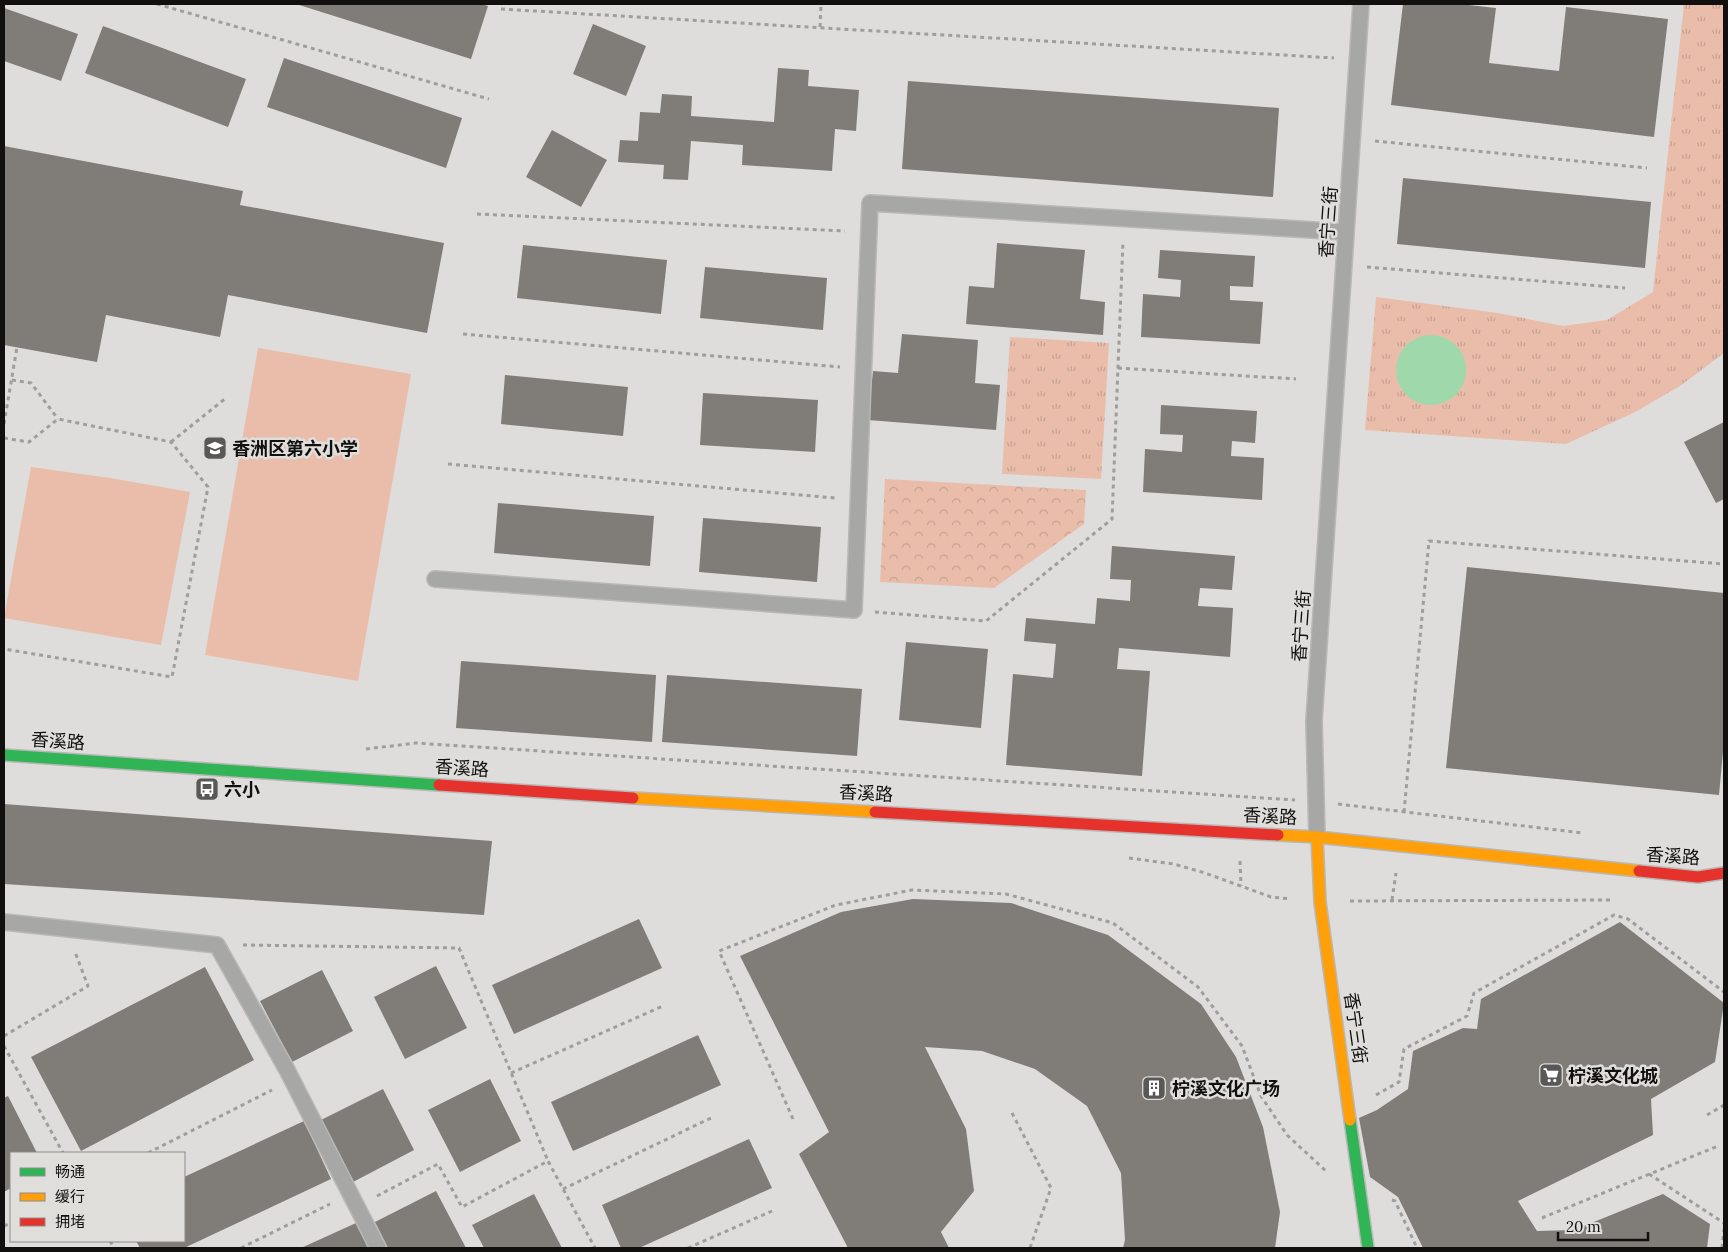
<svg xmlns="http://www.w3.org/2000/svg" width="1728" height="1252" viewBox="0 0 1728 1252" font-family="Lora,'Noto Sans SC',serif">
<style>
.grass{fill:url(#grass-tufts)}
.park{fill:url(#park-crowns)}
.pitch{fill:#e9bdaa}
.water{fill:#9fd9ab}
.building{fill:#807c77}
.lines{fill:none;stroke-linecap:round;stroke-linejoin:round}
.lane-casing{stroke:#b9b8b7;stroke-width:18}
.fast-casing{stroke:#b9b8b7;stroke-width:14}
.slow-casing{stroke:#b9b8b7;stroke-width:14}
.jam-casing{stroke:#b9b8b7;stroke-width:14}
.path{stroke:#9e9e9d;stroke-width:3;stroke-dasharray:4 4;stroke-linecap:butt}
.lane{stroke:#a7a7a6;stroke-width:15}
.fast{stroke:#30b455;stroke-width:11}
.slow{stroke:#ff9f0a;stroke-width:11}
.jam{stroke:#e5322d;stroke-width:11}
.labels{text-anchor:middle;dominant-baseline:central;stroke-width:5;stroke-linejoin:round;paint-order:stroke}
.street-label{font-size:18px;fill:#11100f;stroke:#dfdedb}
.poi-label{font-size:18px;font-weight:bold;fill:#11100f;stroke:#dfdedb;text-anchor:start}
</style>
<defs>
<pattern id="grass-tufts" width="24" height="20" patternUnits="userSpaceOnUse" patternTransform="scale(1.25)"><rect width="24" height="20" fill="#e9bdaa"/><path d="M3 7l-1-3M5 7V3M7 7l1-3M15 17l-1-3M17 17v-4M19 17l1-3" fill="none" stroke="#c7a191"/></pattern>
<pattern id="park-crowns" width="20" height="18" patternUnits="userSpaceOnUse" patternTransform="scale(1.25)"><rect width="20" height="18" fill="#e9bdaa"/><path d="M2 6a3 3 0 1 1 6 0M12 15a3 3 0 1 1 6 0" fill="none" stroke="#c7a191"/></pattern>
</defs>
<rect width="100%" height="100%" fill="#dedddc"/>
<g class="grass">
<path d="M1684 4H1724V353L1680 386 1635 412 1566 444 1365 430 1376 297 1498 313 1563 326 1607 320 1653 292Z"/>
<path d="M1010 337 1109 343 1101 479 1002 474Z"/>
</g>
<path class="park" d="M885 479 1086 490 1084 524 994 588 880 582Z"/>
<g class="pitch">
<path d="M258 348 411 374 358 681 205 655Z"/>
<path d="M31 467 110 478 190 492 161 645 4 618Z"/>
</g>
<circle class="water" cx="1431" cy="370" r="35"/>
<g class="building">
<path d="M296 4H481L488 6 471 59Z"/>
<path d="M1403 4H1459L1496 8 1489 63 1559 71 1566 7 1668 19 1654 137 1391 105Z"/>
<path d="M4 8 78 34 61 81 4 61Z"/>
<path d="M593 24 646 46 626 96 573 74Z"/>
<path d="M103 26 246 79 228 127 85 73Z"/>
<path d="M284 58 462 118 446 168 267 107Z"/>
<path d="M778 68 809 70 808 86 859 90 856 131 835 129 832 171 742 165 743 145 691 141 688 180 663 179 664 165 618 162 620 140 638 141 640 112 660 113 662 94 692 96 691 116 774 122Z"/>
<path d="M908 81 1279 108 1273 197 902 169Z"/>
<path d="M552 130 607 160 581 207 526 177Z"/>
<path d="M4 146 243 191 240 205 444 243 427 333 228 295 220 337 106 315 97 362 4 345Z"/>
<path d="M1403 178 1651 202 1645 268 1397 244Z"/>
<path d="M997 243 1085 250 1080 299 1105 302 1103 335 966 324 969 286 994 288Z"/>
<path d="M523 245 667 260 661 314 517 298Z"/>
<path d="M1160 250 1255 256 1253 287 1230 286V300L1263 302 1260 344 1141 337 1143 294 1180 297 1181 280 1158 278Z"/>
<path d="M705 267 827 278 823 330 700 318Z"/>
<path d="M902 334 978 340 975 383 1000 385 996 430 868 420 873 371 898 373Z"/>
<path d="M505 375 628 387 623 436 501 424Z"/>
<path d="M703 393 818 400 815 452 700 445Z"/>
<path d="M1161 405 1257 411 1255 443 1232 441 1231 456 1264 458 1262 500 1143 492 1145 449 1182 452 1183 435 1160 434Z"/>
<path d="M1724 422V499L1716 503 1684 442Z"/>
<path d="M498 503 654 516 650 566 494 553Z"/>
<path d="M703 518 821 527 817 582 699 572Z"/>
<path d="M1112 546 1235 556 1232 590 1200 588 1198 606 1233 608 1230 657 1119 648 1117 669 1150 671 1142 776 1006 765 1013 674 1053 678 1056 644 1024 641 1026 618 1095 624 1097 598 1130 601 1131 580 1110 579Z"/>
<path d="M1467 567 1724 593V741L1719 795 1446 768Z"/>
<path d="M906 642 988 649 981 728 899 720Z"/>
<path d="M461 661 656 675 652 742 456 728Z"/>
<path d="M667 675 862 689 857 756 662 742Z"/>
<path d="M4 804 492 841 484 915 4 884Z"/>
<path d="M913 899 1011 903 1108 935 1201 1004 1236 1057 1263 1127 1280 1212 1275 1248H1123L1125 1240 1121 1173 1087 1106 1035 1069 982 1051 925 1047 966 1129 974 1191 941 1232 949 1248H848L799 1154 829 1132 740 956 841 912Z"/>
<path d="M639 919 662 968 514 1034 492 985Z"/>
<path d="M1620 922 1724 1003 1715 1062 1651 1099 1653 1135 1518 1201 1537 1231 1574 1230 1663 1194 1710 1224 1707 1248H1423L1398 1197 1370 1177 1359 1118 1377 1110 1408 1089 1413 1051 1463 1028 1477 1029 1481 999Z"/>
<path d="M436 966 467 1028 405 1059 374 997Z"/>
<path d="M205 967 254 1060 81 1151 31 1057Z"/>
<path d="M322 970 353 1031 292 1062 260 1001Z"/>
<path d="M698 1035 721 1085 573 1151 551 1102Z"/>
<path d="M490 1079 521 1141 460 1172 428 1110Z"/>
<path d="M383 1089 414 1150 353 1182 321 1120Z"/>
<path d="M8 1096 37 1153H11V1188L4 1192V1098Z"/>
<path d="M304 1121 331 1179 184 1248H140L136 1241H184V1177Z"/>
<path d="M749 1139 772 1188 639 1248H621L602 1205Z"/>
<path d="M436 1191 466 1248H388L375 1222Z"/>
<path d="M534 1194 562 1248H484L472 1225Z"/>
<path d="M356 1223 368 1248H301Z"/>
</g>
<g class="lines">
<g class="lane-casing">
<g id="lane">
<path d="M435 579 854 610 870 203 1346 232"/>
<path d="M1317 837 1314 721 1361 4"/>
<path d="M4 922 217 945 287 1070 378 1248"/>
</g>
</g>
<g class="fast-casing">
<g id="fast">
<path d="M4 755 439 785"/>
<path d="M1350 1120 1368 1248"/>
</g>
</g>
<g class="slow-casing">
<g id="slow">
<path d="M633 798 875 812"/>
<path d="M1278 835 1317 837 1639 871"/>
<path d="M1317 837 1320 902 1350 1120"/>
</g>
</g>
<g class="jam-casing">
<g id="jam">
<path d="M439 785 633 798"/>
<path d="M875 812 1278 835"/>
<path d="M1639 871 1698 877 1724 873"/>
</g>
</g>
<g class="path">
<path d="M157 4 489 99"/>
<path d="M501 9 1334 58"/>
<path d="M820 27 821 4"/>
<path d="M1375 141 1647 168"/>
<path d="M477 214 845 231"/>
<path d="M1367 267 1625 288"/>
<path d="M463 334 840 367"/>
<path d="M1118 368 1296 379"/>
<path d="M12 380 31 383 58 419"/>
<path d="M4 424 17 347"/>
<path d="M4 438 29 442 58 419 171 442 208 487 172 677 4 649"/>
<path d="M171 442 226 398"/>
<path d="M448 464 835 498"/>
<path d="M875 612 986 621 1112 519 1123 241"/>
<path d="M366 749 416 743 1295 800"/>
<path d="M1338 804 1583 833"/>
<path d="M1404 812 1429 541 1724 564"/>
<path d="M1129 858 1174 864 1205 873 1271 897 1291 899"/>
<path d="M1240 861 1241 886"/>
<path d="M1392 900 1396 873"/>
<path d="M1350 901 1614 900"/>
<path d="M243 945 459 948 548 1161"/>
<path d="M4 1036 88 986 75 952"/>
<path d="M4 1046 63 1153"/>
<path d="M511 1073 663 1006"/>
<path d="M1376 1095 1399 1082 1404 1049 1467 1016 1474 993 1614 915 1628 919 1724 992"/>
<path d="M1012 1113 1051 1188 1030 1248"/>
<path d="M1707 1115 1724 1105"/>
<path d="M793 1119 719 951 836 905 912 890 1006 894 1113 923 1198 987 1242 1046 1261 1096 1287 1135 1327 1172"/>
<path d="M148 1153 272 1090"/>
<path d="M1649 1174 1724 1223"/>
<path d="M563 1189 713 1117"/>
<path d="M377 1196 438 1164 462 1207 548 1161 595 1248"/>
<path d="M1392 1200 1395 1201 1417 1248"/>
<path d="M1542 1218 1718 1146"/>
<path d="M4 1226 11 1223"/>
<path d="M110 1241 114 1248"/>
<path d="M241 1248 330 1204"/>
<path d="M688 1248 772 1211"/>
<path d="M1722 1248 1724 1229"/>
</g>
<use href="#lane" class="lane"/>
<use href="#fast" class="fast"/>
<use href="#slow" class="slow"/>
<use href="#jam" class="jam"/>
</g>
<defs>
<g id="school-square" transform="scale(1.25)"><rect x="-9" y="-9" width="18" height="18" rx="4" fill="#595857" stroke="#dfdedb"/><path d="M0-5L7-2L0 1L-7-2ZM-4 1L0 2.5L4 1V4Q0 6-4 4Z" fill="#fff"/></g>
<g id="bus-square" transform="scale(1.25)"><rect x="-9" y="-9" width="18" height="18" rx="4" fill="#595857" stroke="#dfdedb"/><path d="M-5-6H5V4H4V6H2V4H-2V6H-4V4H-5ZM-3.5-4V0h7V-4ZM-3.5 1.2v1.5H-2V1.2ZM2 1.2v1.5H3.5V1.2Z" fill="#fff"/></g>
<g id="supermarket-square" transform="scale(1.25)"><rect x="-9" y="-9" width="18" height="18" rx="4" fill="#595857" stroke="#dfdedb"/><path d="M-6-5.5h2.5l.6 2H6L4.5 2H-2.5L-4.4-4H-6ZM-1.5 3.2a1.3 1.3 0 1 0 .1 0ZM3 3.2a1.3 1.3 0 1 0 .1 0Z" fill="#fff"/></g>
<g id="building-square" transform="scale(1.25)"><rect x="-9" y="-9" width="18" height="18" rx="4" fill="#595857" stroke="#dfdedb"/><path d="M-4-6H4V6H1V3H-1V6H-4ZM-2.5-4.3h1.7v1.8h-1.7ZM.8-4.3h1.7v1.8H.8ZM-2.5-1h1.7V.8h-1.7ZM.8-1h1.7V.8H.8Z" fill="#fff"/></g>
</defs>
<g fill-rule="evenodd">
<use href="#school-square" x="215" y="448"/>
<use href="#bus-square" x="207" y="789"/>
<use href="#supermarket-square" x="1551" y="1075"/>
<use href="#building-square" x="1154" y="1088"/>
</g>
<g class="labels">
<g class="street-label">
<text transform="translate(1328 222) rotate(-86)">香宁三街</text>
<text transform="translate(1301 626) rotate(-86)">香宁三街</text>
<text transform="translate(58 741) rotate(4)">香溪路</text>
<text transform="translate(462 768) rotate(4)">香溪路</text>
<text transform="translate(866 793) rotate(3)">香溪路</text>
<text transform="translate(1270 816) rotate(3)">香溪路</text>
<text transform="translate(1673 856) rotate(4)">香溪路</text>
<text transform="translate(1356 1028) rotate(82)">香宁三街</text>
</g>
<g class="poi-label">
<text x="232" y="448">香洲区第六小学</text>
<text x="224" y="789">六小</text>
<text x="1568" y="1075">柠溪文化城</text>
<text x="1172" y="1088">柠溪文化广场</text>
</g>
</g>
<rect width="1728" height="1252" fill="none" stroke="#11100f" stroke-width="10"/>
<rect x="10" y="1152" width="175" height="90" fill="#dfdedb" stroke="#8d8c89"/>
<rect x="20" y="1168" width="25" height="8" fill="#30b455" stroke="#8d8c89"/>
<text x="55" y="1177" font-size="15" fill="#11100f">畅通</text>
<rect x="20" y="1193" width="25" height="8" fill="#ff9f0a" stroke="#8d8c89"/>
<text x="55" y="1202" font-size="15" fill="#11100f">缓行</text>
<rect x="20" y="1218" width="25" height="8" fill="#e5322d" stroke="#8d8c89"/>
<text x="55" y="1227" font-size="15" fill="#11100f">拥堵</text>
<path d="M1558 1232v8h90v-8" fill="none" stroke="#11100f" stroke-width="2.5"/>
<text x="1566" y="1232" font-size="15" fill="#11100f" stroke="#dfdedb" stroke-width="4" paint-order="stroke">20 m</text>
</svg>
